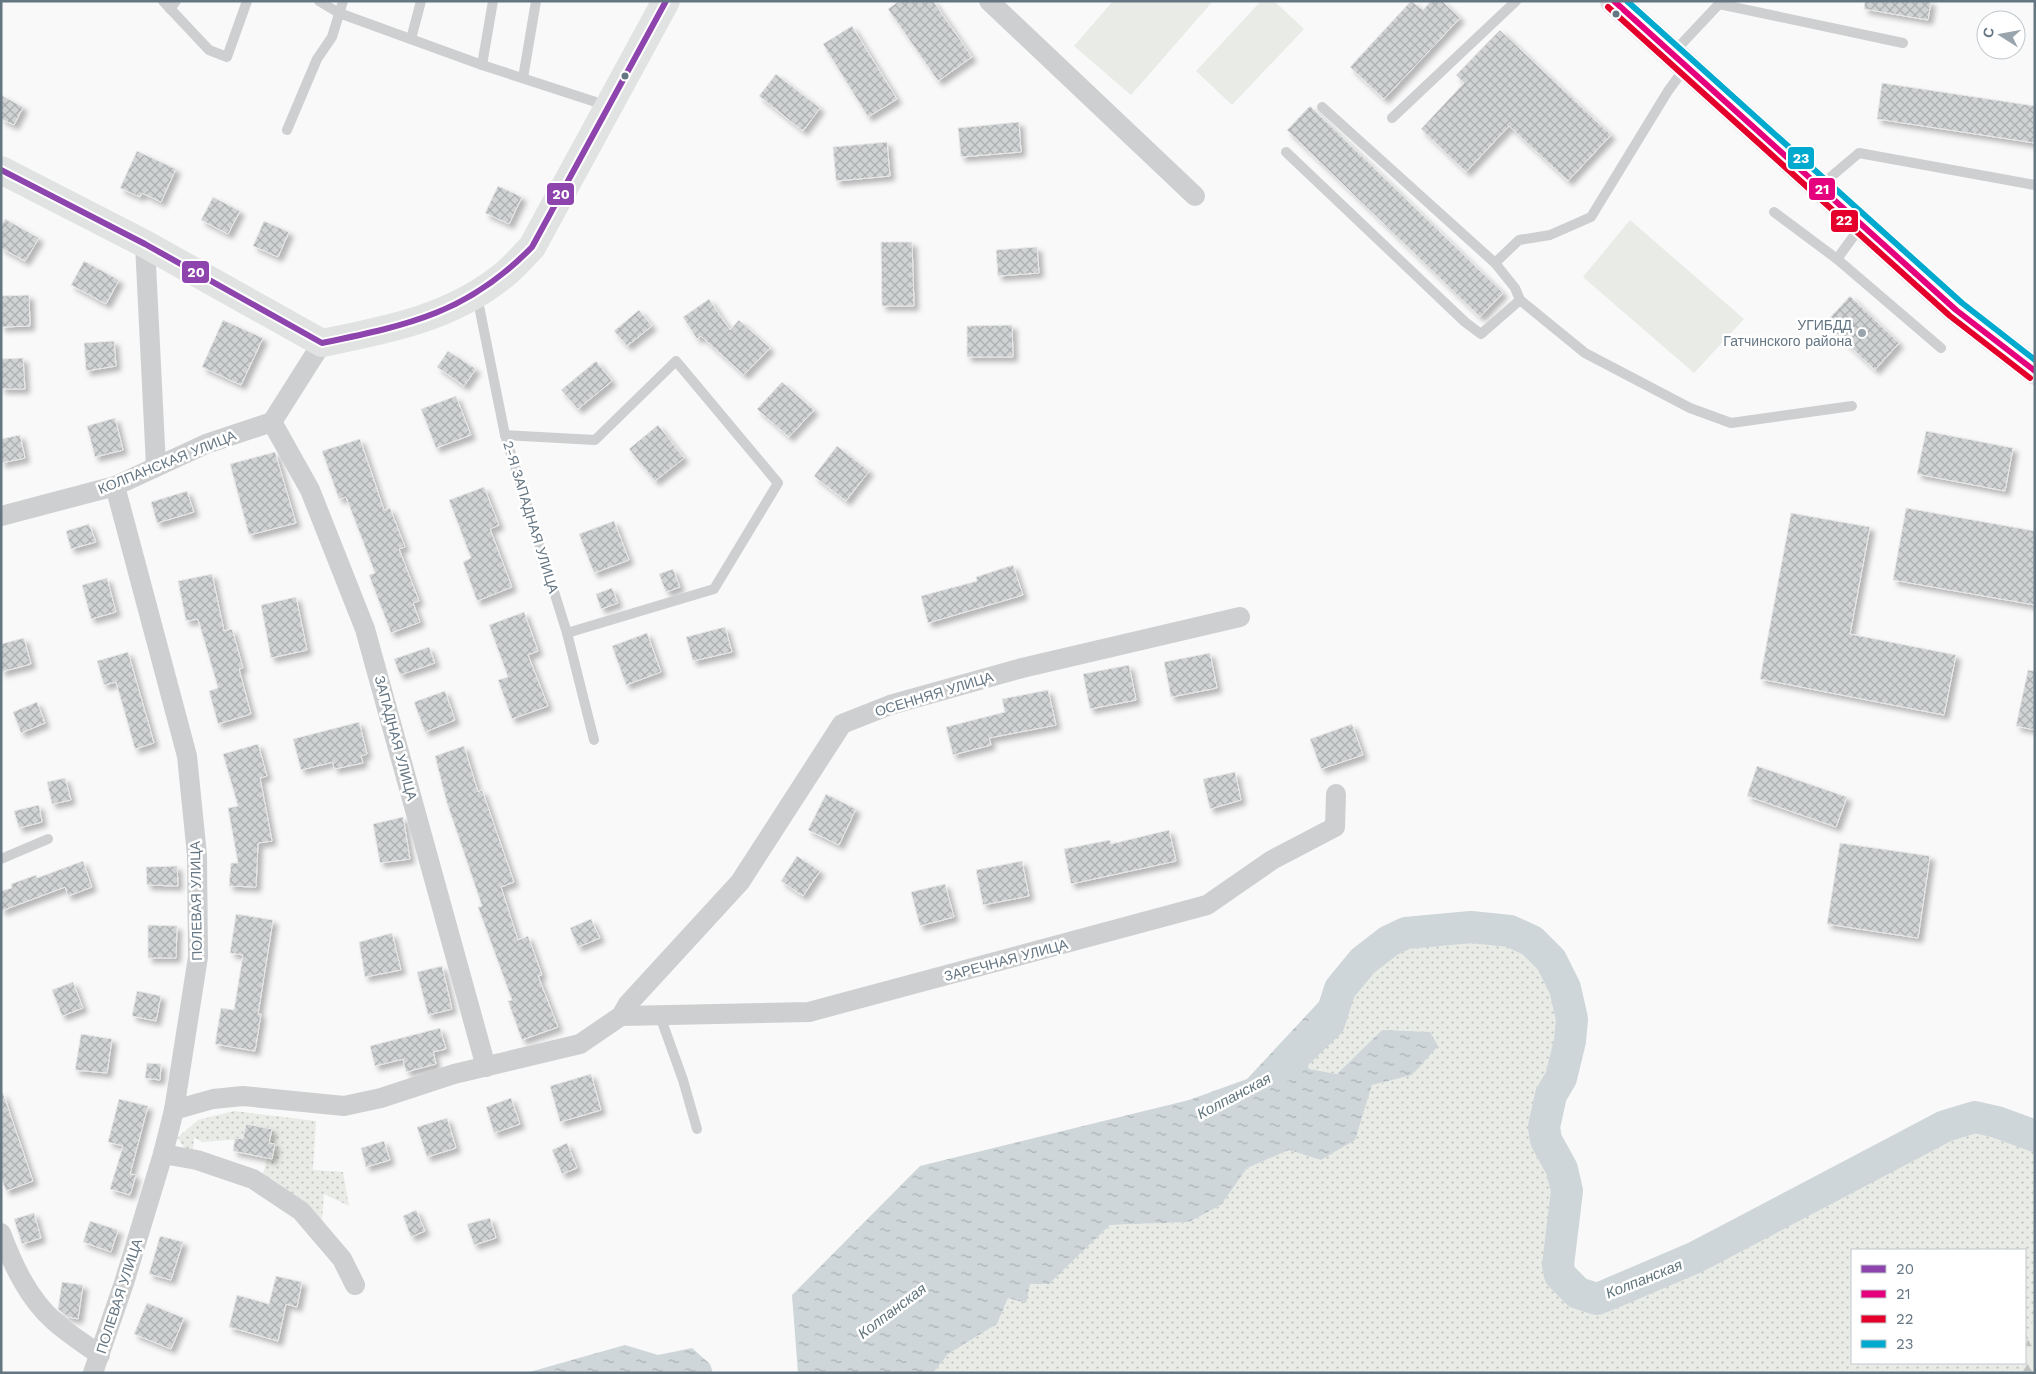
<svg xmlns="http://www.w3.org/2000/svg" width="2036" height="1374" viewBox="0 0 2036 1374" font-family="'Work Sans',sans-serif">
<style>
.grass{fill:url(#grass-dots)}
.forest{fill:url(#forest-firs)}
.pitch{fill:#e8ebe6}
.water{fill:url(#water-ripples)}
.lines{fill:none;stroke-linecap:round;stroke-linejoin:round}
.river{stroke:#ced6d9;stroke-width:32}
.building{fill:url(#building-cross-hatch);stroke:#e8e8e8;filter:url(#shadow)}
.lane{stroke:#cecfd0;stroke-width:10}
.street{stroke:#cecfd0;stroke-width:20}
.secondary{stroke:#e1e2e2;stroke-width:28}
.bus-1-casing{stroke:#fff;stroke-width:10}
.bus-2-casing{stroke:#fff;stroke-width:10}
.bus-3-casing{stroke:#fff;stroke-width:10}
.bus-4-casing{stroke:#fff;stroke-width:10}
.bus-1{stroke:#8e44ad;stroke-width:6}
.bus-2{stroke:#e5007d;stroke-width:6}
.bus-3{stroke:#e4002b;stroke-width:6}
.bus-4{stroke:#00a9ce;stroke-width:6}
.bus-dot{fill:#657683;stroke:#fff;stroke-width:2}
.poi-dot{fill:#99a4ac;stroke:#fff;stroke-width:2}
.labels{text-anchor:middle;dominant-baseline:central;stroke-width:5;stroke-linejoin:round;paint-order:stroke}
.poi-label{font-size:14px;fill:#657683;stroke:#fff;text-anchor:end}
.street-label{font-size:14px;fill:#657683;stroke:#fff}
.water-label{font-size:15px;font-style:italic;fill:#60757c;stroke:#fff}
.line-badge{stroke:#fff;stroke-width:2}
.badge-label{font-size:14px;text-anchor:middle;font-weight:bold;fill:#fff}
</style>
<defs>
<pattern id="grass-dots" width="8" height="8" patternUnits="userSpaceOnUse" patternTransform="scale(1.25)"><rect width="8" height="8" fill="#e8ebe6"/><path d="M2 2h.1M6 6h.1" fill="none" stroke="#c0c3c0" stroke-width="1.8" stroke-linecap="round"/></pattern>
<pattern id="forest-firs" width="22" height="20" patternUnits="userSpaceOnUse" patternTransform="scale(1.25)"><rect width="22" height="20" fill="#e8ebe6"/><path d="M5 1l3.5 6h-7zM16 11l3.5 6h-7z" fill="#c0c3c0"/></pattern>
<pattern id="water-ripples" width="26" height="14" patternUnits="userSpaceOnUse" patternTransform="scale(1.25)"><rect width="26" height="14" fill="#ced6d9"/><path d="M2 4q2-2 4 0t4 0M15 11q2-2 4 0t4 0" fill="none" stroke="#abb2b5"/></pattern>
<pattern id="building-cross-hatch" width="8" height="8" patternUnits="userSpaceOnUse" patternTransform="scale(1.25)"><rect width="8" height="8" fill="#d0d2d3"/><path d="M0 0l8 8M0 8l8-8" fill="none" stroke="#acafb1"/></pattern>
<filter id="shadow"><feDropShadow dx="4.5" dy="4.5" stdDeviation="2.5" flood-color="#0004"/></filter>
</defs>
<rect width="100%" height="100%" fill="#f9f9f9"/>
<g class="grass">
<path d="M1471 927 1510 931 1532 941 1551 960 1565 988 1572 1019 1570 1041 1561 1078 1551 1095 1544 1127 1546 1140 1562 1169 1567 1191 1558 1265 1561 1275 1578 1293 1597 1299 1607 1295 1696 1257 1945 1126 1975 1117 1997 1122 2035 1136V1314L2025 1349V1250H1852V1363H2021L2018 1373H933L948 1354 997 1324 1008 1298 1030 1284H1049L1110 1225 1189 1222 1221 1205 1247 1168 1289 1150 1321 1160 1354 1140 1372 1085 1412 1075 1382 1030 1337 1074 1309 1069 1306 1057C1329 1012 1353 951 1406 933 1426 926 1450 928 1471 927Z"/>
<path d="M234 1111 316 1121 313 1170 343 1172 349 1206 324 1194 322 1220 263 1175 267 1158 272 1159 275 1145 269 1143 272 1129 246 1124 243 1139 203 1142 194 1138 193 1150 187 1151 177 1138 198 1120Z"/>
</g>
<path class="forest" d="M2035 1314V1373H2018L2021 1363H2025V1349Z"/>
<g class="pitch">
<path d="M1113 1H1213L1131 95 1074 46Z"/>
<path d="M1261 1H1274L1304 29 1232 105 1196 71Z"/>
<path d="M1630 220 1744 319 1694 373 1583 277Z"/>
</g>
<g class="water">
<path d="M1340 989 1306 1057 1309 1069 1337 1074 1382 1030 1430 1032 1438 1046 1412 1075 1372 1085 1355 1140 1321 1160 1289 1150 1247 1168 1221 1205 1189 1222 1110 1225 1049 1284H1030L1026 1303 1008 1298 997 1324 948 1354 933 1373H798L792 1295 920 1166 1189 1100 1247 1079 1330 990Z"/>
<path d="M625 1345 658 1355 692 1348 710 1364 713 1373H526Z"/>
</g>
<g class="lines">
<path class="river" d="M1285 1065 1329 1023 1340 989 1363 961 1389 941 1406 933 1471 927 1510 931 1532 941 1551 960 1565 988 1572 1019 1570 1041 1561 1078 1551 1095 1544 1127 1546 1140 1562 1169 1567 1191 1558 1265 1560 1275 1578 1293 1597 1299 1607 1295 1696 1257 1945 1126 1975 1117 1997 1122 2035 1136"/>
</g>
<g class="building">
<path d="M899 1H933L972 57 938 81 888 9Z"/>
<path d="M1411 1 1423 10 1431 1H1442L1460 18 1384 99 1350 67Z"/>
<path d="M1865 1H1931L1928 20 1864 9Z"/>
<path d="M852 26 897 99 868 117 823 44Z"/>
<path d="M1500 30 1611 135 1568 181 1509 126 1466 172 1421 129 1464 83 1456 75Z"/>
<path d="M776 74 820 108 803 131 759 96Z"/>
<path d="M1882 83 2035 106V143L1877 119Z"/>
<path d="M1 95 23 107 14 125 1 119Z"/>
<path d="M1310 106 1503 293 1480 317 1287 130Z"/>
<path d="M1019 122 1021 152 961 157 958 128Z"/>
<path d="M887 142 890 176 836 181 833 147Z"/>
<path d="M137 151 176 169 161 202 142 193 140 197 120 188Z"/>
<path d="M498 186 522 197 509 224 485 213Z"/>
<path d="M213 197 240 211 228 234 201 220Z"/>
<path d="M5 219 39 238 25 261 1 248V227Z"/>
<path d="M264 221 289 232 278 257 253 246Z"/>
<path d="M881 242H912L914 306H882Z"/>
<path d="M1037 247 1039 273 998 276 996 250Z"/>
<path d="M84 261 119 280 106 304 71 285Z"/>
<path d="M29 295 30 326 1 327V296Z"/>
<path d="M1850 296 1899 343 1875 370 1825 323Z"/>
<path d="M709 299 730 330 739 320 770 348 744 375 701 336 697 339 683 317Z"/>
<path d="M639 310 652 326 627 346 614 331Z"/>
<path d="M223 320 263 338 241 385 202 367Z"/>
<path d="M1012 325 1013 357H967V326Z"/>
<path d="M114 341 116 366 86 371 84 343Z"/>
<path d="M448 351 476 369 464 386 437 367Z"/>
<path d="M23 358 25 389H1V359Z"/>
<path d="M596 361 612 381 578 409 561 390Z"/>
<path d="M782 382 814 410 789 437 757 409Z"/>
<path d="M456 396 471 435 436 448 421 409Z"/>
<path d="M115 418 123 450 95 457 87 426Z"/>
<path d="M658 425 684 458 655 481 629 449Z"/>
<path d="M1926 431 2013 448 2005 491 1917 474Z"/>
<path d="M20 435 25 458 1 463V439Z"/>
<path d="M360 439 384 510 390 508 405 547 399 549 419 601 413 603 420 622 391 633 369 575 375 573 346 497 339 499 322 451Z"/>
<path d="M837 446 869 471 846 501 814 476Z"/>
<path d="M275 452 296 523 249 535 230 464Z"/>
<path d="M484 487 499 525 490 529 512 587 477 601 463 562 471 558 449 500Z"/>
<path d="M187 491 194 512 157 523 151 502Z"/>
<path d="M1906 508 2035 531V605L1893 580Z"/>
<path d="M1791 513 1870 527 1850 634 1956 655 1944 715 1760 679Z"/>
<path d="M614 521 629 560 594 573 579 534Z"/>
<path d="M89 524 96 542 71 549 66 531Z"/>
<path d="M1013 565 1023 595 928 623 921 596 977 581 976 577Z"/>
<path d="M673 569 680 587 666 592 659 574Z"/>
<path d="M212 574 224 631 232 629 243 668 239 669 251 714 218 724 209 691 218 688 198 619 186 621 178 581Z"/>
<path d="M107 578 116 612 91 619 82 585Z"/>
<path d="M612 588 618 603 601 609 596 594Z"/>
<path d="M296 597 307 650 271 658 261 605Z"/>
<path d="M524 612 538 651 528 655 548 706 512 719 498 680 508 677 489 625Z"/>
<path d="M725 627 732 652 693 661 686 637Z"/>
<path d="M647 633 661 672 626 685 612 646Z"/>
<path d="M24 638 31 664 1 672V644Z"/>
<path d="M429 647 435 663 400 675 394 659Z"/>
<path d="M128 652 154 743 135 749 116 682 104 685 97 661Z"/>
<path d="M1210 653 1217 688 1171 697 1164 662Z"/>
<path d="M1129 665 1136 700 1090 709 1083 674Z"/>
<path d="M2028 670 2035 671V730L2016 726Z"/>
<path d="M1048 690 1056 725 989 738 991 745 953 755 946 727 1005 712 1002 699Z"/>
<path d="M445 691 455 720 425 732 414 702Z"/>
<path d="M37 702 45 723 21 733 13 712Z"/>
<path d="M359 722 367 754 361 756 363 763 334 769 333 762 301 770 293 739Z"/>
<path d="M1352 724 1363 755 1321 769 1310 739Z"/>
<path d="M258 744 267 776 260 778 272 841 258 843 256 887 229 886 231 863H238L228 808 238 806 223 754Z"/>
<path d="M464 746 478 792 482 790 514 882 501 887 518 940 528 936 542 975 538 976 558 1027 522 1040 508 1001 512 1000 478 907 482 906 447 803 435 756Z"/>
<path d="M1757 766 1847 797 1836 827 1747 796Z"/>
<path d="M1235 772 1241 800 1210 809 1203 779Z"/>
<path d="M65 778 71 800 52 804 47 782Z"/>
<path d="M826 794 856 809 839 845 808 830Z"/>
<path d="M39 805 42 822 19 828 14 811Z"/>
<path d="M403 817 410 859 380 863 373 824Z"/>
<path d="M1169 830 1176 861 1071 884 1064 849 1110 840 1111 844Z"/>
<path d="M1840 843 1930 856 1918 938 1827 924Z"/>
<path d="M797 856 820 871 803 896 781 881Z"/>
<path d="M83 861 92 887 68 896 65 887 1 911V891L12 888 11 884 36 875 37 878Z"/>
<path d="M1022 861 1029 896 983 905 976 870Z"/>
<path d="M177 866 178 886 147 885 146 867Z"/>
<path d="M945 884 954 917 920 926 911 892Z"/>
<path d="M236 914 273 920 258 1014H261L255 1051 215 1044 221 1008 234 1010 243 955 230 953Z"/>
<path d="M591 919 600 938 578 947 570 928Z"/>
<path d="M148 925 177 926 176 958H148Z"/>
<path d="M392 933 401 970 365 977 359 942Z"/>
<path d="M442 966 452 1009 428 1015 417 972Z"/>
<path d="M73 982 83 1008 62 1016 52 990Z"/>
<path d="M137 991 161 996 156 1021 132 1016Z"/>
<path d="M440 1028 446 1049 433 1052 436 1064 406 1072 403 1059 375 1066 370 1046Z"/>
<path d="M81 1034 112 1039 107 1073 75 1070Z"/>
<path d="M147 1063 161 1064 160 1080 145 1078Z"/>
<path d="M591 1074 601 1110 560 1122 550 1086Z"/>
<path d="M3 1093 33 1181 6 1191 1 1177V1094Z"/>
<path d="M511 1098 520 1124 494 1133 486 1107Z"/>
<path d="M119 1099 148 1106 130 1174 136 1175 130 1195 110 1189 123 1146 108 1142Z"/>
<path d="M447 1118 456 1148 427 1157 417 1127Z"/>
<path d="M246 1124 272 1129 269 1143 275 1144 272 1159 233 1151 235 1138 243 1139Z"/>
<path d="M384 1141 390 1160 366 1167 361 1148Z"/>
<path d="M567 1143 577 1168 562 1174 552 1150Z"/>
<path d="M416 1210 425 1231 411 1237 403 1216Z"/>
<path d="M34 1213 41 1238 22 1244 14 1219Z"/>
<path d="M490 1218 496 1238 474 1245 467 1224Z"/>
<path d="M90 1221 118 1230 111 1252 83 1242Z"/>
<path d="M160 1236 183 1242 171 1280 149 1274Z"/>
<path d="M276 1276 302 1282 297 1307 286 1304 278 1341 229 1327 237 1295 269 1304Z"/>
<path d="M62 1282 83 1285 78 1319 68 1317 58 1309Z"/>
<path d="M147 1303 184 1318 171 1349 134 1334Z"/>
</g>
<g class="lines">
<g class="lane">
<path d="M163 1 209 50 227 57 247 1"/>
<path d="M319 1 339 13 482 65 608 106"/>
<path d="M170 9 176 1"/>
<path d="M411 39 421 1"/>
<path d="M1672 54 1719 4 1903 43"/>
<path d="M482 65 493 1"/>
<path d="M523 78 536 1"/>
<path d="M1322 107 1495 263 1519 240 1550 235 1591 217 1668 91 1685 68"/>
<path d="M1392 118 1516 1"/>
<path d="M287 130 317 59 332 37 343 1"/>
<path d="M1286 152 1465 322 1481 334 1520 300"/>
<path d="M1820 186 1859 153 2035 185"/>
<path d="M1774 212 1837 259"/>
<path d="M1861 226 1837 259 1941 348"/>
<path d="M1495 263 1515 288 1520 300 1585 353 1690 408 1731 423 1852 406"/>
<path d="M477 296 505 435 567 633 594 740"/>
<path d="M505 435 595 440 676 361 778 483 714 589 567 633"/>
<path d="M1 859 48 839"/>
<path d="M660 1016 683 1080 697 1129"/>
</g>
<g class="street">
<path d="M989 1 1195 196"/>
<path d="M145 244 156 466"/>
<path d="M272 422 310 490 365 629 486 1067"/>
<path d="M1 516 115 486 206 444 272 422 322 343"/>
<path d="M621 1016 809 1012 1207 905 1272 860 1335 827 1336 794"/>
<path d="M174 1110 213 1099 243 1096 344 1106 381 1098 454 1074 580 1044 621 1016 628 1004 740 882 842 724 890 705 1022 668 1240 617"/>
<path d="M163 1154 197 1160 253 1179 301 1211 342 1259 355 1285"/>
<path d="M1 1233C13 1265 28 1298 54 1321 68 1334 85 1344 100 1355"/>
<path d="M93 1373 124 1283 163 1154 174 1110 198 957 197 855 187 756 115 486"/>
</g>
<g class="secondary">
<path d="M1614 1 1956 310 2035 371"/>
<path d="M1 170 145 244 322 343C387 330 452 318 505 274 515 266 523 256 532 247L666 1"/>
</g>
<g class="bus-1-casing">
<path id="bus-1" d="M1 170 145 244 322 343C409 325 468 313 532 247L666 1"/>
</g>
<g class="bus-2-casing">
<path id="bus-2" d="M1614 1 1956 310 2035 371"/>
</g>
<g class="bus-3-casing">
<path id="bus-3" d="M1608 7 1950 316 2030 378"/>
</g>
<g class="bus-4-casing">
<path id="bus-4" d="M1627 1 1962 303 2035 360"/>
</g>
<use href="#bus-1" class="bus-1"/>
<use href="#bus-2" class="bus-2"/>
<use href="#bus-3" class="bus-3"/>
<use href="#bus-4" class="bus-4"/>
</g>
<g class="bus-dot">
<circle cx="1616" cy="14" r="4.5"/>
<circle cx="625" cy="76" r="4.5"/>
</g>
<circle class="poi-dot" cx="1862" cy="333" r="5"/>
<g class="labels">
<g class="poi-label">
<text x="1852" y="325">УГИБДД<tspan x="1852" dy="16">Гатчинского района</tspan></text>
</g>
<g class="street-label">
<text transform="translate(167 462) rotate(-22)">КОЛПАНСКАЯ УЛИЦА</text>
<text transform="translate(531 517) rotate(73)">2-Я ЗАПАДНАЯ УЛИЦА</text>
<text transform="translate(934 694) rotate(-17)">ОСЕННЯЯ УЛИЦА</text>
<text transform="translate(396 738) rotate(75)">ЗАПАДНАЯ УЛИЦА</text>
<text transform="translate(196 901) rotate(-91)">ПОЛЕВАЯ УЛИЦА</text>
<text transform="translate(1006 960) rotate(-15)">ЗАРЕЧНАЯ УЛИЦА</text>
<text transform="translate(119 1296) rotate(-72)">ПОЛЕВАЯ УЛИЦА</text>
</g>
<g class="water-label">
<text transform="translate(1234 1096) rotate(-28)">Колпанская</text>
<text transform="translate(1644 1279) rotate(-22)">Колпанская</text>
<text transform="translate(892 1311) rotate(-37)">Колпанская</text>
</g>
</g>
<g class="line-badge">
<rect x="1787" y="146" width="28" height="24" rx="5" fill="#00a9ce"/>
<rect x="1808" y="177" width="28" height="24" rx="5" fill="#e5007d"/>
<rect x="546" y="182" width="29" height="24" rx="5" fill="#8e44ad"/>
<rect x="1830" y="209" width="29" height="24" rx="5" fill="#e4002b"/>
<rect x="181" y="260" width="29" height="24" rx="5" fill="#8e44ad"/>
</g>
<g class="badge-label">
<text x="1801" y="163">23</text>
<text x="1822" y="194">21</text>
<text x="561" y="199">20</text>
<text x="1844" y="225">22</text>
<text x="196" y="277">20</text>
</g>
<rect width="2036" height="1374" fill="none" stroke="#657683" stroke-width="5"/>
<rect x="1851" y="1249" width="175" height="115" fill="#ffffff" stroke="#c1c8cd"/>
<rect x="1861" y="1265" width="25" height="8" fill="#8e44ad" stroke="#c1c8cd"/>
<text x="1896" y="1274" font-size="15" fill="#657683">20</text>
<rect x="1861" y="1290" width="25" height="8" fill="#e5007d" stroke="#c1c8cd"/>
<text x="1896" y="1299" font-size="15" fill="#657683">21</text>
<rect x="1861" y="1315" width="25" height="8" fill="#e4002b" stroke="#c1c8cd"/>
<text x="1896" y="1324" font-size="15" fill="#657683">22</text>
<rect x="1861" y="1340" width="25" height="8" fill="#00a9ce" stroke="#c1c8cd"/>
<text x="1896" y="1349" font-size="15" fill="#657683">23</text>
<g transform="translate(2001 35) rotate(281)"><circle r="24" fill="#ffffff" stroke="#c1c8cd"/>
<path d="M0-4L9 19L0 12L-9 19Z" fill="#99a4ac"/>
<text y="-8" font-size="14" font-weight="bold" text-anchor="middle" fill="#657683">С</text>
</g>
</svg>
